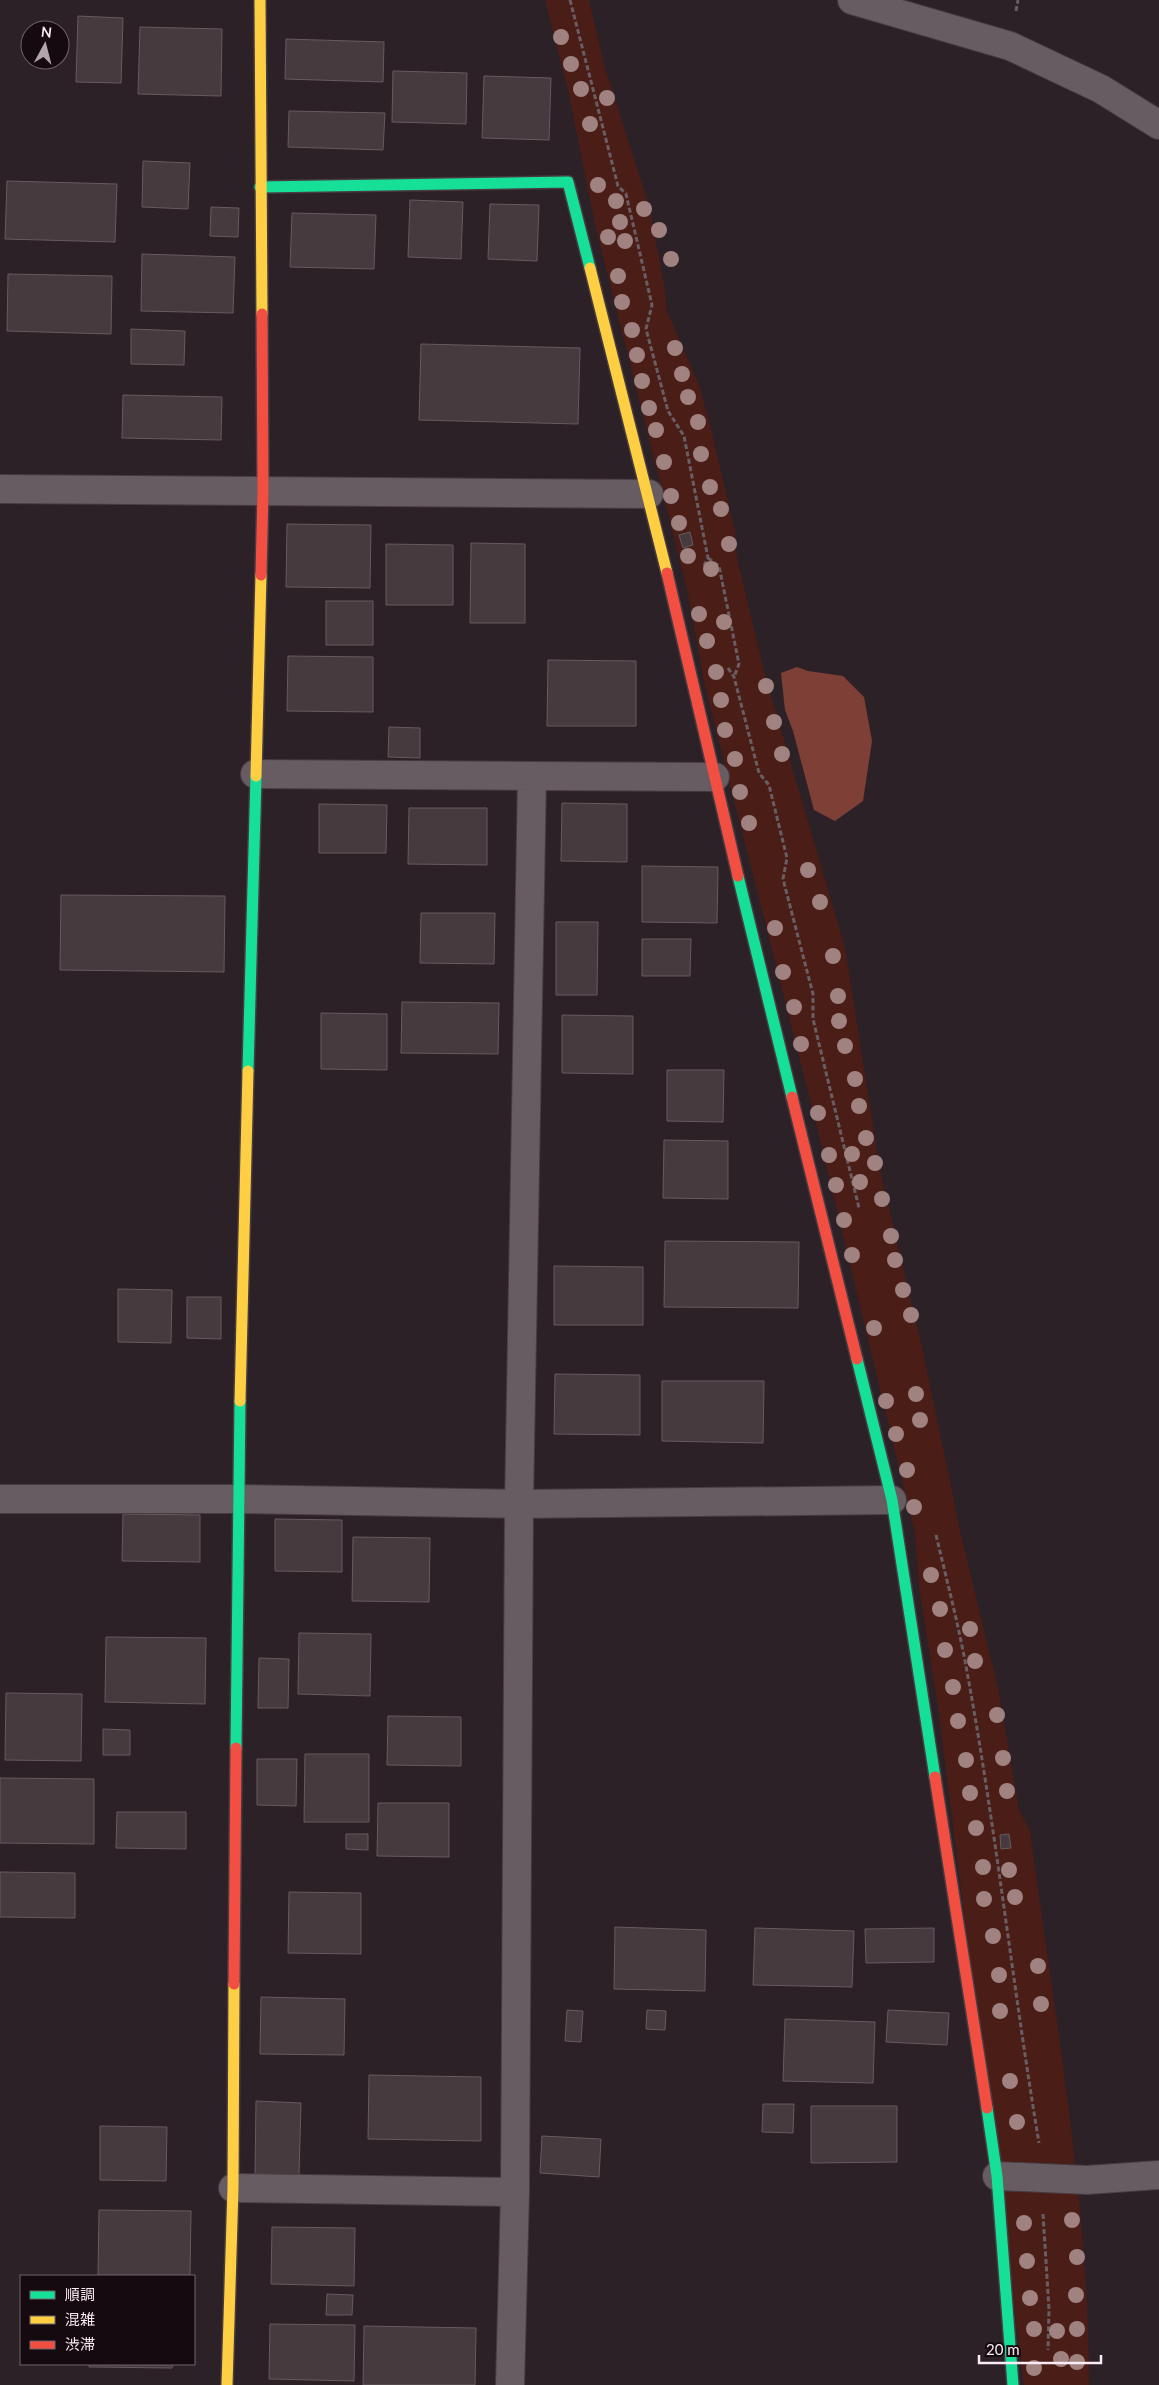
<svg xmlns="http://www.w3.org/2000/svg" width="1159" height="2385" viewBox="0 0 1159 2385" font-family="Lato,'Noto Sans JP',sans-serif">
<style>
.green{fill:#4a1d16}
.forest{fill:#7e4036}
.building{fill:#463a3f;stroke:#675b5f}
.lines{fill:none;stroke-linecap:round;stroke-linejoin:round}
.street-casing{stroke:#473c42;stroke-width:30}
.fast-casing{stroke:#473c42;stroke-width:14}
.slow-casing{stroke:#473c42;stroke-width:14}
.jam-casing{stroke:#473c42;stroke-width:14}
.path{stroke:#685e64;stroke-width:3;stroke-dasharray:5 2.5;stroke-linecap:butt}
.street{stroke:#665c62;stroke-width:28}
.fast{stroke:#16e098;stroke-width:11}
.slow{stroke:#ffcf43;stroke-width:11}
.jam{stroke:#f24e42;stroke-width:11}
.tree{fill:#a08281}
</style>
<rect width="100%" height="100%" fill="#2d2128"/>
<path class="green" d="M545 0H589L605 68 650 209 666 296V309L699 385 708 417 735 531 736 554 765 675 845 948 880 1170 923 1352 961 1535 998 1688 1019 1810 1030 1831C1054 2015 1089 2199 1089 2385H1024L938 1707 919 1587 915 1534 816 1123 705 686 687 589 596 229 569 94Z"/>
<path class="forest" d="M797 667 808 671 843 676 864 697 872 741 863 801 835 821 814 810 793 731 785 710 781 673Z"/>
<g class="building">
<path d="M78 16 123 18 121 83 76 82Z"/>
<path d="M140 27 222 29 221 96 138 94Z"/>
<path d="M286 39 384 42 383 82 285 79Z"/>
<path d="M393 71 467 73 466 124 392 122Z"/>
<path d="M484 76 551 78 549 140 482 138Z"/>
<path d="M289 111 385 113 383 150 288 147Z"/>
<path d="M143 161 190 163 188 209 142 207Z"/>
<path d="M7 181 117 184 115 242 5 239Z"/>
<path d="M410 200 463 202 461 259 408 257Z"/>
<path d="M490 204 539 205 537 261 488 259Z"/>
<path d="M211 207 239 208 238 237 210 236Z"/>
<path d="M292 213 376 215 374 269 290 267Z"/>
<path d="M142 254 235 257 233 313 141 311Z"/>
<path d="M8 274 112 276 111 334 7 331Z"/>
<path d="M131 329 185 331 184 365 131 364Z"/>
<path d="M421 344 580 348 578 424 419 420Z"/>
<path d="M123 395 222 397 221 440 122 438Z"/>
<path d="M287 524 371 525 370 588 286 587Z"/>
<path d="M690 532 693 545 683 548 679 535Z"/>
<path d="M471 543 525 544V623H470Z"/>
<path d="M386 544 453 545V605H386Z"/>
<rect x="326" y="601" width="47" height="44"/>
<path d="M288 656 373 657V712L287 711Z"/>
<path d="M548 660 636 661V726H547Z"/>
<path d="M389 727 420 728V758L388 757Z"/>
<path d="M562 803 627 804V862L561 861Z"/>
<path d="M319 804 387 805 386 853H319Z"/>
<path d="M409 808H487V865L408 864Z"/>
<path d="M642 866 718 867 717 923 642 922Z"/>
<path d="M61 895 225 896 224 972 60 970Z"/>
<path d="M421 913H495L494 964 420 963Z"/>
<path d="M556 922H598L597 995H556Z"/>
<path d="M642 939H691L690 976H642Z"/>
<path d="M402 1002 499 1003 498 1054 401 1053Z"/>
<path d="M321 1013 387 1014V1070L321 1069Z"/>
<path d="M562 1015 633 1016V1074L562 1073Z"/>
<path d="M667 1070H724L723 1122 667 1121Z"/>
<path d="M664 1140 728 1141V1199L663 1198Z"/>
<path d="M665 1241 799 1242 798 1308 664 1307Z"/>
<path d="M554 1266 643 1267V1325H554Z"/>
<path d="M118 1289 172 1290 171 1343 118 1342Z"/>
<path d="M187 1297H221V1339L187 1338Z"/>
<path d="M555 1374 640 1375V1435L554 1434Z"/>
<path d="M662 1381H764L763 1443 662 1441Z"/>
<path d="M123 1514 200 1515V1562L122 1561Z"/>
<path d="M275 1519 342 1520V1572L275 1571Z"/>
<path d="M353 1537 430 1538 429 1602 352 1601Z"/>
<path d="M299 1633 371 1634 370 1696 298 1694Z"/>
<path d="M106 1637 206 1638 205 1704 105 1702Z"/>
<path d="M259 1658 289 1659 288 1708H258Z"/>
<path d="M6 1693 82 1694 81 1761 5 1760Z"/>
<path d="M388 1716 461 1717V1766L387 1765Z"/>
<path d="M103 1729 130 1730V1755H103Z"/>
<path d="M305 1754H369V1822H304Z"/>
<path d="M257 1759H297L296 1806 257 1805Z"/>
<path d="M0 1778 94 1779V1844L0 1843Z"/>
<path d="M378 1803H449V1857L377 1856Z"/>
<path d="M117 1812H186V1849L116 1848Z"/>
<path d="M346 1834H368V1850L346 1849Z"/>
<path d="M1009 1834 1011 1848 1001 1849 1000 1835Z"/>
<path d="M0 1872 75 1873V1918L0 1917Z"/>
<path d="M289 1892 361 1893V1954L288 1953Z"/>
<path d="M615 1927 706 1930 705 1991 614 1989Z"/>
<path d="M755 1928 854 1931 852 1987 753 1985Z"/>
<path d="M934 1928V1962L866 1963 865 1929Z"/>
<path d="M261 1997 345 1999 344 2055 260 2054Z"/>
<path d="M567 2010 583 2011 581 2042 565 2041Z"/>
<path d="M647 2010 666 2011 665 2030 646 2029Z"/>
<path d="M888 2010 949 2013 947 2045 886 2042Z"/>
<path d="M785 2019 875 2022 873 2083 783 2081Z"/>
<path d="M369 2075 481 2077V2141L368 2139Z"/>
<path d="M256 2101 301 2103 299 2175 255 2174Z"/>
<path d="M763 2104H794L793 2133 762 2132Z"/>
<path d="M811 2106H897V2162L811 2163Z"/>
<path d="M100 2126 167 2127 166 2181 100 2180Z"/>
<path d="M542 2136 601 2139 599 2177 540 2173Z"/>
<path d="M99 2210 191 2211 190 2276H98Z"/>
<path d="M272 2227 355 2228 354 2286 271 2284Z"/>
<path d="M327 2294 353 2295 352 2315H326Z"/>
<path d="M270 2324 355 2325 354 2381 269 2379Z"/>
<path d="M364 2326 476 2328 475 2385H363Z"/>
<path d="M89 2364H173L172 2368 89 2367Z"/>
</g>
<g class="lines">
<g class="street-casing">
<g id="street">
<path d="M852 0 1010 46 1101 89 1159 125"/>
<path d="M0 489 649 494"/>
<path d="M255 774 532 776 519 1504 515 2192 510 2385"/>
<path d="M532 776 715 777"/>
<path d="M0 1499H237L519 1504 892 1500"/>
<path d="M997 2176 1087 2180 1159 2175"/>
<path d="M233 2188 515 2192"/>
</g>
</g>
<g class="fast-casing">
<g id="fast">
<path d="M260 187 568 182 590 268"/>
<path d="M738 876 792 1097"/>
<path d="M248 1071 256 776"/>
<path d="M857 1359 892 1500 935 1777"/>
<path d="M236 1748 240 1401"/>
<path d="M987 2108 997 2176 1013 2385"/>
</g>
</g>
<g class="slow-casing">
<g id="slow">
<path d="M260 0 262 314"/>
<path d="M590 268 667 573"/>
<path d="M256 776 261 575"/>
<path d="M240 1401 248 1071"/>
<path d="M227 2385 233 2188 234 1984"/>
</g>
</g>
<g class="jam-casing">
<g id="jam">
<path d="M667 573 738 876"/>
<path d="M261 575 263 491 262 314"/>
<path d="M792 1097 857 1359"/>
<path d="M935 1777 987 2108"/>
<path d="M234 1984 236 1748"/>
</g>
</g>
<g class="path">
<path d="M570 0 618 186 626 194 652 305 646 329 668 411 684 436 708 558 703 568"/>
<path d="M1016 11 1018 0"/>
<path d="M708 558 719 566 739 664 734 677"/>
<path d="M728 668 734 677 759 773 769 785 787 858 783 879 813 994V1019L859 1208"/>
<path d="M936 1535C946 1577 957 1619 965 1661 995 1820 1012 1982 1039 2143"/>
<path d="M1043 2214 1049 2309 1048 2350"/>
</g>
<use href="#street" class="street"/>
<use href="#fast" class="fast"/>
<use href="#slow" class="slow"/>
<use href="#jam" class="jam"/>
</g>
<g class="tree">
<circle cx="561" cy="37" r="8"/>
<circle cx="571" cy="64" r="8"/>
<circle cx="581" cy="89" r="8"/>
<circle cx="607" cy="98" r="8"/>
<circle cx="590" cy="124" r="8"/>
<circle cx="598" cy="185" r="8"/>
<circle cx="616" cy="201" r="8"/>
<circle cx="644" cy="209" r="8"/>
<circle cx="620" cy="222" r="8"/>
<circle cx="659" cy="230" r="8"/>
<circle cx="608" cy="237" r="8"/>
<circle cx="625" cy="241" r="8"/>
<circle cx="671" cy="259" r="8"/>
<circle cx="618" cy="276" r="8"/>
<circle cx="622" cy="302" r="8"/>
<circle cx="632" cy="330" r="8"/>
<circle cx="675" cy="348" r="8"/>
<circle cx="637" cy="355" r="8"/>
<circle cx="682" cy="374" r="8"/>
<circle cx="642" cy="381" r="8"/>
<circle cx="688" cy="397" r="8"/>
<circle cx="649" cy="408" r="8"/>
<circle cx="698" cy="422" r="8"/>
<circle cx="656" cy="430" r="8"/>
<circle cx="701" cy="454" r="8"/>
<circle cx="664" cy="462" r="8"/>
<circle cx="710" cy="487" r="8"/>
<circle cx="671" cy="496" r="8"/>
<circle cx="721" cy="509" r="8"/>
<circle cx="679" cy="523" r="8"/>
<circle cx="729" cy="544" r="8"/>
<circle cx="688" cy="556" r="8"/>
<circle cx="711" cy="569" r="8"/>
<circle cx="699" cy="614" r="8"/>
<circle cx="724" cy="622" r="8"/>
<circle cx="707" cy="641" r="8"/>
<circle cx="716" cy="672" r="8"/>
<circle cx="766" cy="686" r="8"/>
<circle cx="721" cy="700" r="8"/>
<circle cx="774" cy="722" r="8"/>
<circle cx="725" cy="730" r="8"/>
<circle cx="782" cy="754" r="8"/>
<circle cx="735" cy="759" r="8"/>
<circle cx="740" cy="792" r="8"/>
<circle cx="749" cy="823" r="8"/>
<circle cx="808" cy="870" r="8"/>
<circle cx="820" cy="902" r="8"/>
<circle cx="775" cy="928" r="8"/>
<circle cx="833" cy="956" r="8"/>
<circle cx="783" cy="972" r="8"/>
<circle cx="838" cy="996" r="8"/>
<circle cx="794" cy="1007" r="8"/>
<circle cx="839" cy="1021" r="8"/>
<circle cx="801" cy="1044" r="8"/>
<circle cx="845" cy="1046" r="8"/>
<circle cx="855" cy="1079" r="8"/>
<circle cx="859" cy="1106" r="8"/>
<circle cx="818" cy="1113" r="8"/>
<circle cx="866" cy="1138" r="8"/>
<circle cx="852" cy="1154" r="8"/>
<circle cx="829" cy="1155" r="8"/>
<circle cx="875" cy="1163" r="8"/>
<circle cx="860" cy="1182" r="8"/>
<circle cx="836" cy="1185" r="8"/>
<circle cx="882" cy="1199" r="8"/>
<circle cx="844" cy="1220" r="8"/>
<circle cx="891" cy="1236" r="8"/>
<circle cx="852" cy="1255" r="8"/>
<circle cx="895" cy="1260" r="8"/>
<circle cx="903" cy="1290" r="8"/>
<circle cx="911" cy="1315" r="8"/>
<circle cx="874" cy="1328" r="8"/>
<circle cx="916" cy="1394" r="8"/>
<circle cx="886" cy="1401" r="8"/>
<circle cx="920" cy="1420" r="8"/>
<circle cx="896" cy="1434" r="8"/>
<circle cx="907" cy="1470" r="8"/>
<circle cx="914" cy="1507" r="8"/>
<circle cx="931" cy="1575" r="8"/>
<circle cx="940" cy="1609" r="8"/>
<circle cx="970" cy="1629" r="8"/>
<circle cx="945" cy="1650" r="8"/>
<circle cx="975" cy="1661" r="8"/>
<circle cx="953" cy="1687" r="8"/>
<circle cx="997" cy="1715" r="8"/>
<circle cx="958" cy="1721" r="8"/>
<circle cx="1003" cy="1758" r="8"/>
<circle cx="966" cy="1760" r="8"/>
<circle cx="1007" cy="1791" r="8"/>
<circle cx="970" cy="1793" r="8"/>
<circle cx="976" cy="1828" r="8"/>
<circle cx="983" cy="1867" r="8"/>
<circle cx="1009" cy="1870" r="8"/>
<circle cx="1015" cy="1897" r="8"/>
<circle cx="984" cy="1899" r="8"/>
<circle cx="993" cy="1936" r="8"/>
<circle cx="1038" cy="1966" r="8"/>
<circle cx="999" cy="1975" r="8"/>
<circle cx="1041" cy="2004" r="8"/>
<circle cx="1000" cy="2011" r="8"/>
<circle cx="1010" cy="2081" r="8"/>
<circle cx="1017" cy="2122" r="8"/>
<circle cx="1072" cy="2220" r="8"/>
<circle cx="1024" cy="2223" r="8"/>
<circle cx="1077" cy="2257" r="8"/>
<circle cx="1027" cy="2261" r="8"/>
<circle cx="1076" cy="2295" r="8"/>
<circle cx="1030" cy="2298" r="8"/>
<circle cx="1034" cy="2329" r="8"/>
<circle cx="1077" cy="2329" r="8"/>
<circle cx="1057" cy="2331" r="8"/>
<circle cx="1061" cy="2359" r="8"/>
<circle cx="1077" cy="2362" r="8"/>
<circle cx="1034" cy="2368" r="8"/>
</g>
<rect x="20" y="2275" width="175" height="90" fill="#140a10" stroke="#70646b"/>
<rect x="30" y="2291" width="25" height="8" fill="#16e098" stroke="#70646b"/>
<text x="65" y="2300" font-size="15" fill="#fbebf4">順調</text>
<rect x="30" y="2316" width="25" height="8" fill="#ffcf43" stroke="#70646b"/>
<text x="65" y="2325" font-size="15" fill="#fbebf4">混雑</text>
<rect x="30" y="2341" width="25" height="8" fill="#f24e42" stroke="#70646b"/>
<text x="65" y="2350" font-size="15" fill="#fbebf4">渋滞</text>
<g transform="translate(45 45) rotate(7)"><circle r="24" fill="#140a10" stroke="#70646b"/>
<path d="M0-4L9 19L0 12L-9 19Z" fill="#b3a4ad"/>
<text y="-8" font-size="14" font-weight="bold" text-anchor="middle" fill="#fbebf4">N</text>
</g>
<path d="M979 2355v8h122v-8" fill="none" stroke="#fbebf4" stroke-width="2.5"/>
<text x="986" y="2355" font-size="15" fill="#fbebf4" stroke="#140a10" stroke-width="4" paint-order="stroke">20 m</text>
</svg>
